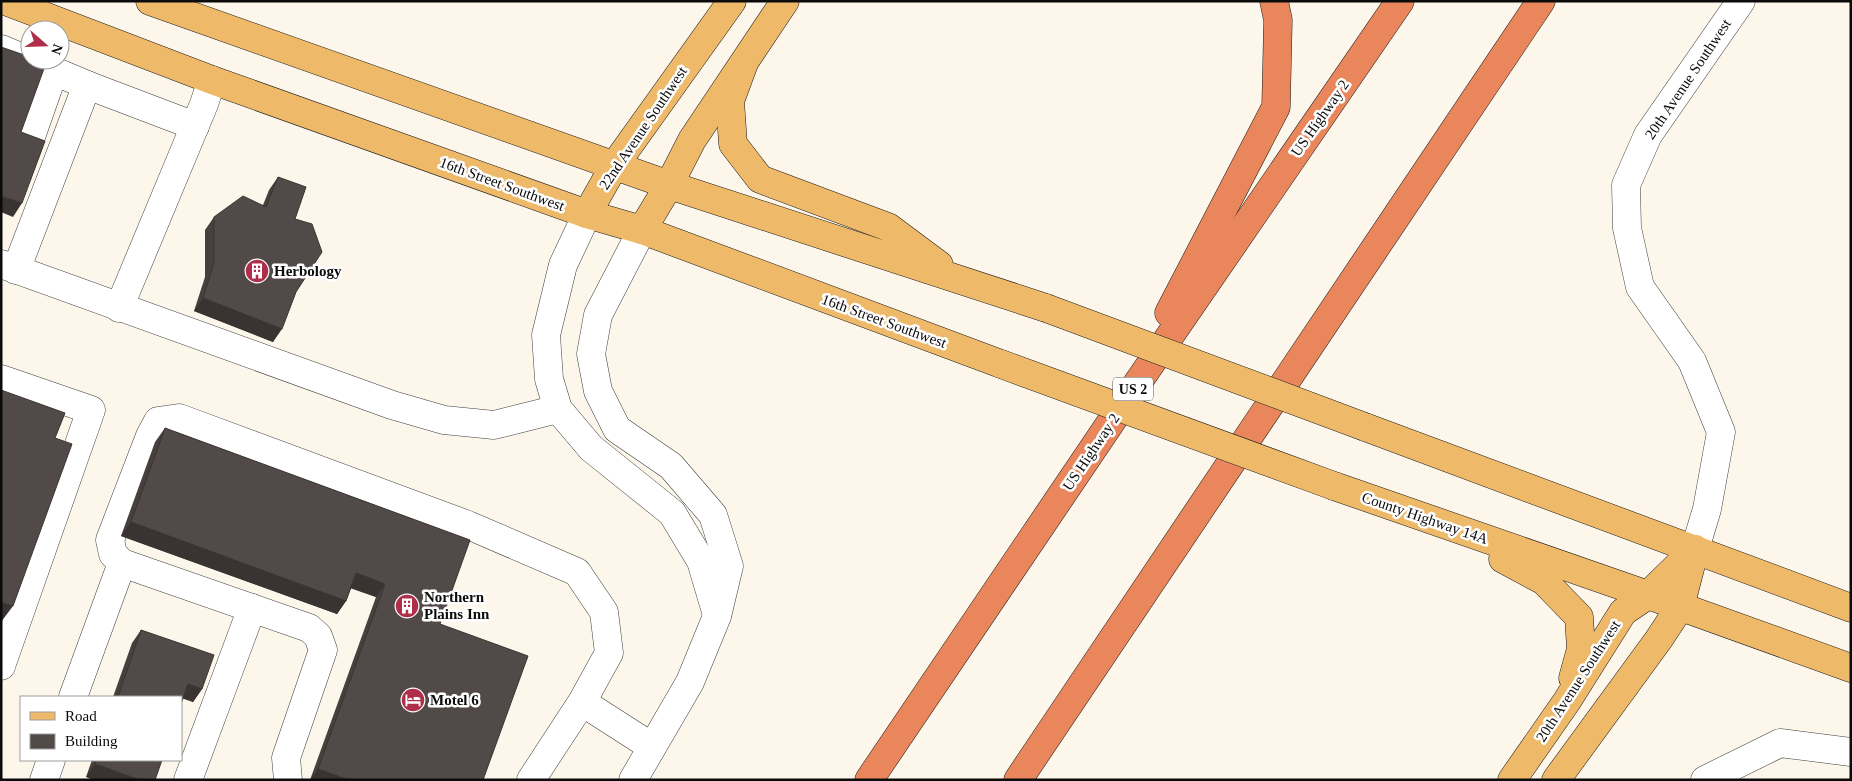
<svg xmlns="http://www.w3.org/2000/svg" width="1852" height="781" viewBox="0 0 1852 781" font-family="Georgia,serif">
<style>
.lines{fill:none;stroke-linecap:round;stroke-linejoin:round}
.minor-casing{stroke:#3e3e3e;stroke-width:29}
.major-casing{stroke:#1c1c1c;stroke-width:29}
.highway-casing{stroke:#1c1c1c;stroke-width:29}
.minor{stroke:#fff;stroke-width:28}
.major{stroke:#eeb969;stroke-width:28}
.highway{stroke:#e9865c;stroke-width:28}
.major-bridge-casing{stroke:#1c1c1c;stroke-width:29;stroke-linecap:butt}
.major-bridge{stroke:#eeb969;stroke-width:28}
.wall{fill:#47403e}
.shaded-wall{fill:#393432}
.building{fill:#524a48;stroke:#393432}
.labels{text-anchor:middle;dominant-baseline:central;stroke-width:5;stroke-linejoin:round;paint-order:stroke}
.shield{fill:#fff;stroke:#545454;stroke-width:1}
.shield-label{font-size:14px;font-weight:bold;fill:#0b0b0b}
.street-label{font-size:15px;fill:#0b0b0b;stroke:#fff}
.poi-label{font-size:15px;font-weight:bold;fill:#0b0b0b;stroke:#fff;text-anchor:start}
</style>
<rect width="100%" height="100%" fill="#fdf6ea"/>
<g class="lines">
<g class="minor-casing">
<g id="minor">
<path d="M1 49 87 85 16 270"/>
<path d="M87 85 195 126"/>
<path d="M26 151 54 71"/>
<path d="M587 214 563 265 546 335 549 379 558 409 591 448 672 513 701 561 717 615"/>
<path d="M1 264 392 405 444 420 494 425 558 409"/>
<path d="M119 308 204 104 212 80"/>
<path d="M1 379 91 410 1 666"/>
<path d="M1695 549 1707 509 1721 432 1692 361 1640 287 1627 228 1626 185 1648 135 1741 1"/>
<path d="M73 697 122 563"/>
<path d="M582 702 652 747"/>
<path d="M44 780 51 760"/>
<path d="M188 780 252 608"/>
<path d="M288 780 286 758 323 650 318 636 309 628 122 563 113 554 110 540 150 436 158 421 179 418 468 525 577 572 604 612 609 653 582 702 531 780"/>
<path d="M633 780 690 682 717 616 729 566 713 515 671 466 617 429 598 391 591 354 598 315 642 230"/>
<path d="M1705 780 1780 743 1851 752"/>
</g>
</g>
<g class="major-casing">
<g id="major">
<path d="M5 1 212 80 587 214 642 230 1001 364"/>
<path d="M150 1 669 185 1046 308"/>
<path d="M744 63 730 101 733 144 760 179 888 227 939 265"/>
<path d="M587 214 614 166 732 1"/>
<path d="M642 230 669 185 692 140 785 1"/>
<path d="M1365 427 1851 608"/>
<path d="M1334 486 1648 595 1851 668"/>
<path d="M1503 559 1544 581 1579 617 1581 649 1573 678"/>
<path d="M1512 780 1567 701 1623 612 1648 595 1695 549"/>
<path d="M1556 780 1659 639 1680 607 1695 549"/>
</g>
</g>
<g class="highway-casing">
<g id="highway">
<path d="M1169 313 1276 107 1278 20 1274 1"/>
<path d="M869 780 1132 391 1400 1"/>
<path d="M1018 780 1541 1"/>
</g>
</g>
<use href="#minor" class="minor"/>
<use href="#major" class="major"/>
<use href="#highway" class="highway"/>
<g class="major-bridge-casing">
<g id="major-bridge">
<path d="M1046 308 1365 427"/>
<path d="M1001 364 1334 486"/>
</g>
</g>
<use href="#major-bridge" class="major-bridge"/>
</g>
<g class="wall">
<path d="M278 177 295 219 296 292 273 342 194 311 205 277V230L214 217 263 205 269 190Z"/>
<path d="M165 428 440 624 483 780H310L376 597 351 588 346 601 337 614 121 536 155 442Z"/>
<path d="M141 630 202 689 193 702 181 697H113L132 643Z"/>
<path d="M92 760H162L86 777Z"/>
</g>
<g class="shaded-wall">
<path d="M1 196 22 203 13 217 1 212Z"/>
<path d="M203 298 282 329 273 342 194 311Z"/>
<path d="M131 522 346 601 337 614 121 536Z"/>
<path d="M356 573 385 584 376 597 347 587Z"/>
<path d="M1 602 13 606 1 622Z"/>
<path d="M188 684 202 689 193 702 181 698Z"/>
<path d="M95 764 141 780H93L86 777Z"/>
<path d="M318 769 349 780H310Z"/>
</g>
<g class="building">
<path d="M1 47 30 57V60H37L46 63 21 132 45 141 22 203 1 196Z"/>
<path d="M278 177 306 187 295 219 312 224 322 252 296 292 282 329 203 298 214 263V217L243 196 266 207Z"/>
<path d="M1 390 65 413 55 438 72 444 13 606 1 602Z"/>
<path d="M165 428 470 540 440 624 528 656 483 780H349L318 769 385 584 356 573 346 601 131 522Z"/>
<path d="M141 630 214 655 202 689 188 684 181 704V697H118Z"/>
<path d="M96 760H162L155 780H141L95 764Z"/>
</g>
<defs>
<g id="building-disc" transform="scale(1.25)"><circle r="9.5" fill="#af2e49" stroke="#fff"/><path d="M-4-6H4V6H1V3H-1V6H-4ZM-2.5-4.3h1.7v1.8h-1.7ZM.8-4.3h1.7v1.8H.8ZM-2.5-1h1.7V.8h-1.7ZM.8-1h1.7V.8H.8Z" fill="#fff"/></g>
<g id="hotel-disc" transform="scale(1.25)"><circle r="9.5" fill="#af2e49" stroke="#fff"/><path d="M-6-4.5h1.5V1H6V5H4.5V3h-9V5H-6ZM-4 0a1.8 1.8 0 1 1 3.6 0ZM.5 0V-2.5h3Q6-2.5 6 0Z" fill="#fff"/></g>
</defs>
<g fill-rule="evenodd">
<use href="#building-disc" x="257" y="271"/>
<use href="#building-disc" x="407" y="606"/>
<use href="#hotel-disc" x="413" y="700"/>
</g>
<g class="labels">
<rect class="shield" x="1113" y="377.5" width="40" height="23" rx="4"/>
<g class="shield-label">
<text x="1133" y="389">US 2</text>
</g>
<g class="street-label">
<text transform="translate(1688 79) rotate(-56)">20th Avenue Southwest</text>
<text transform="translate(1320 118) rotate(-55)">US Highway 2</text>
<text transform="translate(643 128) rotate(-56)">22nd Avenue Southwest</text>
<text transform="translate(502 184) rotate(20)">16th Street Southwest</text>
<text transform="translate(884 321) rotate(20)">16th Street Southwest</text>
<text transform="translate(1091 452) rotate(-56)">US Highway 2</text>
<text transform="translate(1425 518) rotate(19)">County Highway 14A</text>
<text transform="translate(1578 681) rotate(-57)">20th Avenue Southwest</text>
</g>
<g class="poi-label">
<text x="274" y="271">Herbology</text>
<text x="424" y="597">Northern<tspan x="424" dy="17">Plains Inn</tspan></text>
<text x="430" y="700">Motel 6</text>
</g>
</g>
<rect width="1852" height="781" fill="none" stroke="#0b0b0b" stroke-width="5"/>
<rect x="20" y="696" width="162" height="65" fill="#ffffff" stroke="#9d9d9d"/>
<rect x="30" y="712" width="25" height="8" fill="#eeb969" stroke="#9d9d9d"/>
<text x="65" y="721" font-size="15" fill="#0b0b0b">Road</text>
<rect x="30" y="734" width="25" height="15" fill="#524a48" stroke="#9d9d9d"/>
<text x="65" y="746" font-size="15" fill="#0b0b0b">Building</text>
<g transform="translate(45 45) rotate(110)"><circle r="24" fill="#ffffff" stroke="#9d9d9d"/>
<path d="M0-4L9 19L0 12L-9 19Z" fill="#af2e49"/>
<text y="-8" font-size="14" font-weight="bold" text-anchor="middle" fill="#0b0b0b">N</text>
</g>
</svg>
